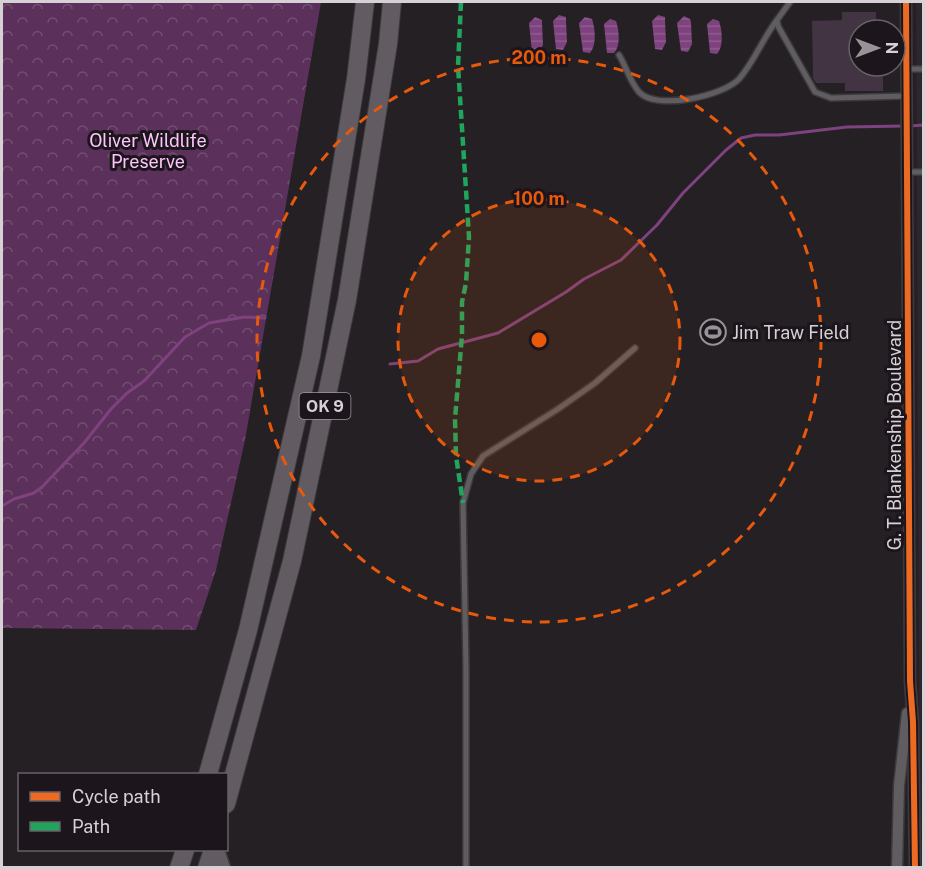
<svg xmlns="http://www.w3.org/2000/svg" width="925" height="869" viewBox="0 0 925 869" font-family="'Public Sans',sans-serif">
<style>
.built{fill:#2e252e}
.park{fill:url(#park-crowns)}
.water{fill:url(#water-rules)}
.lines{fill:none;stroke-linecap:round;stroke-linejoin:round}
.stream{stroke:#7e427e;stroke-width:3}
.building{fill:#423442}
.service-casing{stroke:#3d3a3d;stroke-width:8}
.minor-casing{stroke:#3d3a3d;stroke-width:13}
.secondary-casing{stroke:#3d3a3d;stroke-width:19}
.trunk-casing{stroke:#3d3a3d;stroke-width:20}
.service{stroke:#605d60;stroke-width:5}
.minor{stroke:#605d60;stroke-width:10}
.secondary{stroke:#605d60;stroke-width:16}
.trunk{stroke:#625c62;stroke-width:18}
.quiet{stroke:#20a55d;stroke-width:4.5;stroke-dasharray:9 4.5;stroke-linecap:butt}
.cycleway-casing{stroke:#1c161c;stroke-width:10}
.cycleway{stroke:#ed6a23;stroke-width:6}
.ring{fill:none;stroke:#e8590c;stroke-width:3;stroke-dasharray:10 8}
.labels{text-anchor:middle;dominant-baseline:central;stroke-width:6;stroke-linejoin:round;paint-order:stroke}
.shield{fill:#1c161c;stroke:#9e999e;stroke-width:1.5}
.shield-label{font-size:16px;font-weight:bold;fill:#d5d1d5}
.park-label{font-size:18px;fill:#fdc5fb;stroke:#1c161c}
.poi-label{font-size:18px;fill:#d5d1d5;stroke:#1c161c;text-anchor:start}
.street-label{font-size:18px;fill:#d5d1d5;stroke:#1c161c}
.centre{fill:#e8590c;stroke:#1c161c;stroke-width:3}
.ring-label{font-size:18px;text-anchor:middle;font-weight:bold;fill:#e8590c;stroke:#1c161c;stroke-width:6;stroke-linejoin:round;paint-order:stroke}
</style>
<defs>
<pattern id="park-crowns" width="20" height="18" patternUnits="userSpaceOnUse" patternTransform="scale(1.5)"><rect width="20" height="18" fill="#5b315b"/><path d="M2 6a3 3 0 1 1 6 0M12 15a3 3 0 1 1 6 0" fill="none" stroke="#724e72"/></pattern>
<pattern id="water-rules" width="6" height="5" patternUnits="userSpaceOnUse" patternTransform="scale(1.5)"><rect width="6" height="5" fill="#7e427e"/><path d="M0 2.5h6" fill="none" stroke="#8f5c8f"/></pattern>
</defs>
<rect width="100%" height="100%" fill="#242024"/>
<path class="built" d="M916 2H924L923 868 920 867Z"/>
<path class="park" d="M2 2H321L245 440 216 570 196 630 2 628Z"/>
<g class="water">
<path d="M559 15 566 17V21L567 42 563 50 556 49 553 21Z"/>
<path d="M658 15 665 17V21L666 42 662 50 655 49 652 21Z"/>
<path d="M684 16 690 19 691 22 692 44 688 52 681 51 677 23Z"/>
<path d="M535 17 542 20V23L543 45 539 53 532 52 529 23Z"/>
<path d="M585 17 592 19C595 28 597 45 590 53L583 52 579 23Z"/>
<path d="M610 19 616 21C619 30 621 46 614 53H607L604 24Z"/>
<path d="M713 19 719 21C722 30 724 46 717 54L710 53 707 24Z"/>
</g>
<g class="lines">
<g class="stream">
<path d="M910 126 924 125"/>
<path d="M390 364 418 361 438 349 498 333 566 292 584 279 621 260 657 225 683 193 726 150 741 138 755 135H779L847 127 904 126"/>
<path d="M2 506 14 499 34 493 42 487 84 443 111 409 127 393 144 381 185 337 209 323 244 317 265 318"/>
</g>
</g>
<path class="building" d="M842 12H876V30H859V66H883V91H845V83H816L813 78 812 21 842 20Z"/>
<g class="lines">
<g class="service-casing">
<g id="service">
<path d="M790 2 777 20 778 26 815 92 831 98 906 96"/>
<path d="M619 55C626 66 630 82 639 92 656 111 723 96 739 79 754 62 763 38 777 20"/>
<path d="M906 69H924"/>
<path d="M907 172H924"/>
<path d="M466 868V668L463 503 471 474 483 456 558 409 595 383 635 348"/>
</g>
</g>
<g class="minor-casing">
<g id="minor">
<path d="M906 2 910 681 913 722 915 868"/>
<path d="M897 868 899 786 907 713"/>
</g>
</g>
<g class="secondary-casing">
<path id="secondary" d="M216 850 222 868"/>
</g>
<g class="trunk-casing">
<g id="trunk">
<path d="M208 774 248 630 311 356 356 79 365 2"/>
<path d="M226 804 292 561 347 300 388 44 392 2"/>
<path d="M179 868 185 850"/>
<path d="M207 868 213 850"/>
</g>
</g>
<use href="#service" class="service"/>
<use href="#minor" class="minor"/>
<use href="#secondary" class="secondary"/>
<use href="#trunk" class="trunk"/>
<path class="quiet" d="M461 2 458 66 469 237 466 283 462 302V335L455 419 456 456 463 503"/>
<g class="cycleway-casing">
<path id="cycleway" d="M906 2 910 681 913 722 915 868"/>
</g>
<use href="#cycleway" class="cycleway"/>
</g>
<circle cx="539" cy="340" r="141" fill="#e8590c" fill-opacity=".12"/>
<g class="ring">
<circle cx="539" cy="340" r="141"/>
<circle cx="539" cy="340" r="282"/>
</g>
<defs>
<g id="stadium-ring" transform="scale(1.35)"><circle r="9.5" fill="#1c161c" stroke="#979397" stroke-width="1.5"/><path d="M0-5a6.5 5 0 1 0 0 10a6.5 5 0 1 0 0-10ZM-3.5-1.8h7v3.6h-7Z" fill="#979397"/></g>
</defs>
<g fill-rule="evenodd">
<use href="#stadium-ring" x="713" y="332"/>
</g>
<g class="labels">
<rect class="shield" x="299.5" y="393" width="51" height="26" rx="4.5"/>
<g class="shield-label">
<text x="325" y="406">OK 9</text>
</g>
<g class="park-label">
<text x="148" y="140">Oliver Wildlife<tspan x="148" dy="21">Preserve</tspan></text>
</g>
<g class="poi-label">
<text x="732" y="332">Jim Traw Field</text>
</g>
<g class="street-label">
<text transform="translate(894 435) rotate(-90)">G. T. Blankenship Boulevard</text>
</g>
</g>
<circle cx="539" cy="340" r="9" class="centre"/>
<g class="ring-label">
<text x="539" y="64">200 m</text>
<text x="539" y="205">100 m</text>
</g>
<rect width="925" height="869" fill="none" stroke="#d5d1d5" stroke-width="6"/>
<rect x="18" y="773" width="210" height="78" fill="#1c161c" stroke="#666166" stroke-width="1.5"/>
<rect x="30" y="792" width="30" height="9" fill="#ed6a23" stroke="#666166" stroke-width="1.5"/>
<text x="72" y="803" font-size="18" fill="#d5d1d5">Cycle path</text>
<rect x="30" y="822" width="30" height="9" fill="#20a55d" stroke="#666166" stroke-width="1.5"/>
<text x="72" y="833" font-size="18" fill="#d5d1d5">Path</text>
<g transform="translate(877 48) rotate(90)"><circle r="28" fill="#1c161c" stroke="#666166" stroke-width="1.5"/>
<path d="M0-4.5L10 22L0 15L-10 22Z" fill="#979397"/>
<text y="-9" font-size="16" font-weight="bold" text-anchor="middle" fill="#d5d1d5">N</text>
</g>
</svg>
